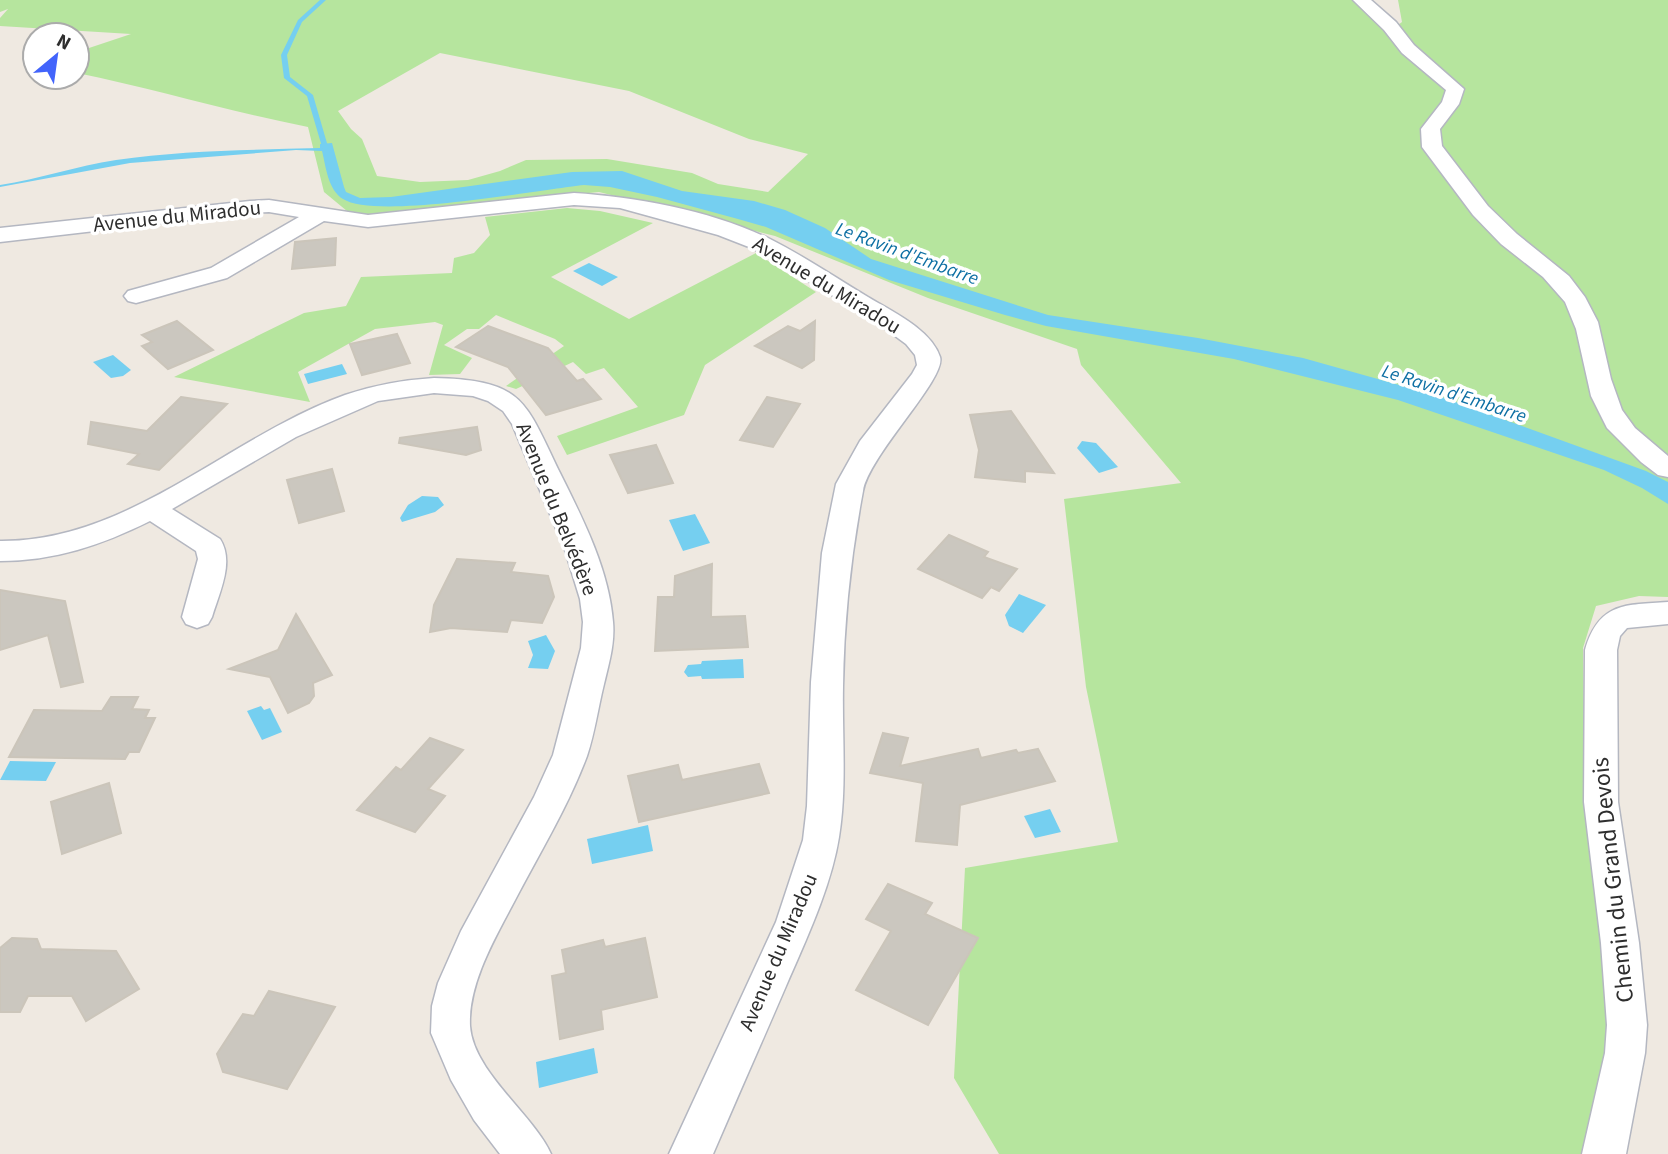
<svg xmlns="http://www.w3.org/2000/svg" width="1668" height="1154" viewBox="0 0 1668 1154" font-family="'Source Sans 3',sans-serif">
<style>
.green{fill:#b6e59e;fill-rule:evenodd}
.water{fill:#75cff0}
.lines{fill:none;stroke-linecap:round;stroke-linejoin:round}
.stream{fill:#75cff0;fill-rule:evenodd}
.building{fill:#cbc7bf;stroke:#cbc5ba;stroke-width:2}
.street-casing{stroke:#b4b7c1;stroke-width:3}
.street{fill:#fff;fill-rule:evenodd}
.labels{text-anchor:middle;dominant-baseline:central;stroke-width:7;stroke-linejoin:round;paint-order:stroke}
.far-water-label{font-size:19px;font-style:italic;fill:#0d6fa3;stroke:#fff}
.street-label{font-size:21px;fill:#2e2e2e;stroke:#fff}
.near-street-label{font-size:24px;fill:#2e2e2e;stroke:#fff}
</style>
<rect width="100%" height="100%" fill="#efe9e1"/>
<g class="green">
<path d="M0 0H1357L1398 25 1402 22 1398 0H1668V597L1639 596 1596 606 1583 648 1585 809 1597 887 1612 1045 1588 1154H999L954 1078 965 868 1118 842 1086 687 1064 499 1181 483 1081 365 1077 349 928 298 775 236 599 192 353 216 324 192 308 127C231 112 155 89 77 73V52L131 34 0 26V18L8 9 0 12ZM440 53 629 91 749 139 808 154 768 192 718 184 692 173 607 159 526 160 500 171 468 180 420 182 377 176 362 139 351 129 338 111Z"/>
<path d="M567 208 600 211 653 223 551 277 629 319 756 253 816 292 705 365 684 415 567 455 557 436 638 407 604 368 586 374 573 362 516 389 506 386 564 346 555 339 496 315 479 329H467L444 345 472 358 460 374 429 375 443 325 435 322 375 329 298 372 310 402 174 377 304 313 346 306 361 277 452 273 454 258 474 253 490 235 485 217Z"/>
</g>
<g class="water">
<path d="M332 143 344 187 346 192 360 198 391 197 572 172 622 171 682 191 754 201 785 210 825 228 871 259 1048 315 1198 338 1303 358 1442 397 1646 471 1668 482V504L1642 488 1604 470 1398 400 1234 359 1046 326 1005 315 889 280 766 227 738 219 657 197 610 187 584 185C537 190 376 220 343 199 328 190 326 167 322 151L296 150 130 163 0 187V185C39 179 77 166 116 160 184 150 252 150 320 148V144Z"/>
<path d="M589 263 618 277 602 286 573 271Z"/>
<path d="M113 355 131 370 123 376 111 378 93 362Z"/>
<path d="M342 364 347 374 308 384 304 374Z"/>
<path d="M1082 441 1096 443 1118 467 1099 473 1077 448Z"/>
<path d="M422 496 438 497 444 505 435 512 402 522 400 518 408 505Z"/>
<path d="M695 514 710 543 683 551 669 520Z"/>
<path d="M1019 594 1046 605 1023 633 1009 626 1005 615Z"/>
<path d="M546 635 555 651 548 669 528 668 533 655 528 641Z"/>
<path d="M743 659 744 678 702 679 701 676 688 677 684 672 688 665 701 664 702 661Z"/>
<path d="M261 706 264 710 270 708 282 732 262 740 247 711Z"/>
<path d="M10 761 56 762 46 781 0 780Z"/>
<path d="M1050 809 1061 832 1035 838 1024 816Z"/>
<path d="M648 825 653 851 592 864 587 839Z"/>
<path d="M594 1048 598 1073 539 1088 536 1062Z"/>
</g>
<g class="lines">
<path class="stream" d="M320 0H326L302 22 287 55 290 77 313 95 331 157 328 159 325 157 307 96 284 78 281 55 298 20Z"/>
</g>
<g class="building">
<path d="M336 238 335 265 292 269 295 242Z"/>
<path d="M177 321 213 350 168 369 142 346 152 342 142 335Z"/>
<path d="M815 321 814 360 802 368 755 346 788 326 800 331Z"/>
<path d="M488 326 548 348 577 381 583 379 601 399 546 415 508 367 456 347Z"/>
<path d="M397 334 410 363 362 375 350 344Z"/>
<path d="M181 397 227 404 159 470 128 464 139 454 88 444 91 422 147 431Z"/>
<path d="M767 397 800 404 773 447 740 440Z"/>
<path d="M1011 411 1054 473 1025 471V482L975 477 979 450 970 415Z"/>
<path d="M477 427 481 450 466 455 399 443 400 438Z"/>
<path d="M656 445 673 483 628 493 610 455Z"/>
<path d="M332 469 344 511 299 523 287 480Z"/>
<path d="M949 535 988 552 984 557 1017 569 999 591 991 587 982 598 918 569Z"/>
<path d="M457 559 515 563 511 572 548 576 554 597 542 623 511 620 507 632 451 628 430 632 434 605Z"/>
<path d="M712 564 711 617 745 616 748 647 655 651 658 597H674L675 576Z"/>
<path d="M0 590 65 601 83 682 61 687 48 635 0 650Z"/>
<path d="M296 614 332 675 313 683 314 696 309 703 288 713 270 677 229 669 278 650Z"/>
<path d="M111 697H138L132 709 149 710 145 718H155L139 752H129L125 759 9 757 34 710 102 711Z"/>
<path d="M883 733 908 738 900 766 978 749 981 758 1016 750 1018 753 1038 749 1055 781 960 805 957 845 916 841 923 783 870 773Z"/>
<path d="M430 738 463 750 428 789 445 796 415 832 357 810 396 767 401 770Z"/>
<path d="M759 764 769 793 639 822 628 776 678 765 682 780Z"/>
<path d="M109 783 121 833 62 854 51 802Z"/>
<path d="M888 884 932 903 925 914 978 938 928 1025 856 990 891 931 866 919Z"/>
<path d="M12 938 37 939 41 949 116 951 139 989 86 1021 72 996H28L20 1012H0V948Z"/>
<path d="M645 938 657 997 601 1010 603 1029 560 1039 552 976 566 973 562 950 603 940 605 947Z"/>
<path d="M269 991 335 1007 287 1089 223 1072 217 1054 243 1014 254 1016Z"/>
</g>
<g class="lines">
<g class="street-casing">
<g id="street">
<path d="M1353 0H1371L1396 22 1414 45 1464 89 1459 104 1440 129 1442 146 1488 206 1517 234 1569 276 1585 297 1598 322 1611 379 1622 410 1635 428 1668 456V477L1658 475 1641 462 1607 428 1591 396 1576 329 1565 302 1543 277 1501 244 1473 215 1422 147 1421 129 1442 102 1446 90 1402 53 1384 30Z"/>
<path d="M574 193C638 197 712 211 770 239 804 256 836 278 868 297 891 311 931 329 940 357 947 378 869 455 863 491 851 555 844 620 843 686 842 736 847 788 839 837 831 887 806 940 786 986 762 1042 737 1098 713 1154H669L776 922 803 840 807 806 811 682 822 553 836 484 860 441 912 374 917 365 915 355 906 344 872 319 754 249 718 235 620 208 574 205 368 227 324 221 227 278 136 303 128 301 124 296 128 291 211 268 299 217 269 212 250 213 0 242V228L250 201 269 200 368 215Z"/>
<path d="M434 378C524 380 525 401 560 473 583 519 609 570 613 622 615 643 609 663 604 684 598 708 595 732 587 756 568 807 539 854 514 902 495 938 468 984 470 1026 473 1072 534 1115 551 1154H500L474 1120 451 1080 431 1033 432 1006 438 983 461 931 534 797 553 755 581 648 583 622 580 599 565 550 512 424 503 411 488 401 473 396 434 393 378 401 296 437 172 509 220 539C235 562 219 593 212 617L208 624 197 628 186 624 182 617 198 559 196 551 150 521C102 545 54 561 0 561V541C130 542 228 437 345 395 374 385 404 380 434 378Z"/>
<path d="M1668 602V624L1627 628 1620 636 1617 650 1618 802 1639 943 1647 1025 1645 1053 1626 1154H1582L1605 1053 1607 1025 1601 943 1584 802 1585 650C1599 602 1625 605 1668 602Z"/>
</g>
</g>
<use href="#street" class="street"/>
</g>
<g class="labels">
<g class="far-water-label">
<text transform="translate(907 254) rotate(20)">Le Ravin d'Embarre</text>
<text transform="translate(1454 394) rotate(18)">Le Ravin d'Embarre</text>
</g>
<g class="street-label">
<text transform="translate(177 216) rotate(-6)">Avenue du Miradou</text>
<text transform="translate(827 285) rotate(31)">Avenue du Miradou</text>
<text transform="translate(557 509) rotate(68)">Avenue du Belvédère</text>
<text transform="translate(778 952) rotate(-67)">Avenue du Miradou</text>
</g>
<g class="near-street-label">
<text transform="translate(1613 880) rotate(-96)">Chemin du Grand Devois</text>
</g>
</g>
<g transform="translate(56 56) rotate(29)"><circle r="33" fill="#ffffff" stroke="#ababab" stroke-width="2"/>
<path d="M0-5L12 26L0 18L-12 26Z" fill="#4264fb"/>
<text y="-10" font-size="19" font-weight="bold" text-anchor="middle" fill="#2e2e2e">N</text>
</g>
</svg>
